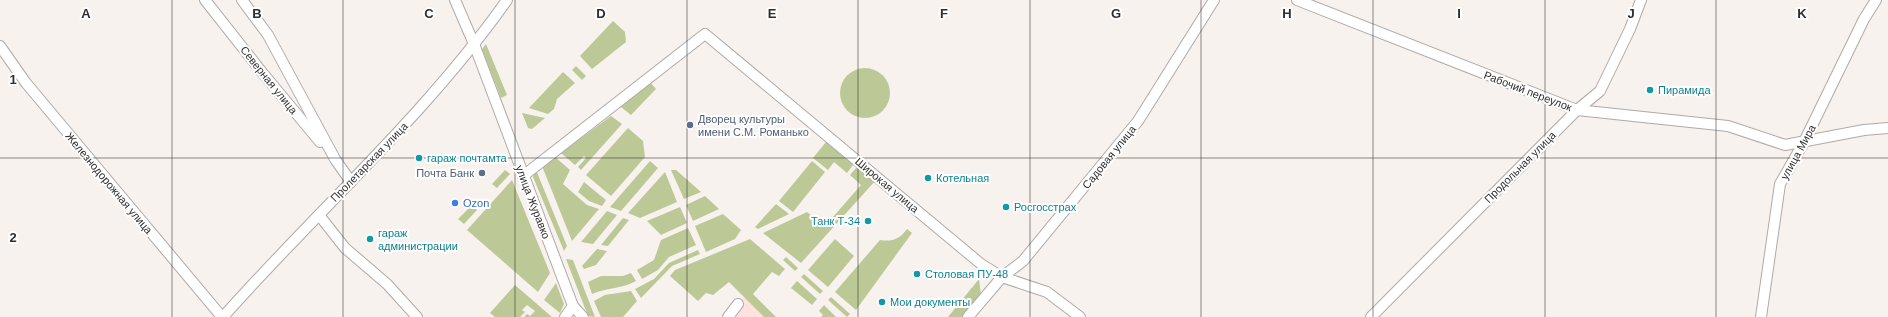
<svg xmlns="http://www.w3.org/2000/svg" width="1888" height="317" viewBox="0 0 1888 317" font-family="Helvetica,sans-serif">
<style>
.education{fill:#fde2e0}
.green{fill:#bcc996}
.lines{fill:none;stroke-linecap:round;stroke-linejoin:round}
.minor-casing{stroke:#b0aaa7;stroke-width:12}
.minor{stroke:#fff;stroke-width:10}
.grid{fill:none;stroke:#312e2d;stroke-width:1;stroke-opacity:0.55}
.culture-dot{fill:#0f9aa8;stroke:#fff;stroke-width:1.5}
.service-dot{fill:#5c6f8a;stroke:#fff;stroke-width:1.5}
.shop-dot{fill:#3f7fe0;stroke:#fff;stroke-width:1.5}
.labels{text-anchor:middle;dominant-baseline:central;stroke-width:4;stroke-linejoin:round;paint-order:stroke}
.street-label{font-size:11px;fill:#312e2d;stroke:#fff}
.culture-label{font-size:11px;fill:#0d838f;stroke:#fff;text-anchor:start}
.service-label{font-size:11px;fill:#4e5e75;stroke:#fff;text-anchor:start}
.shop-label{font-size:11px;fill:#366cbe;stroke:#fff;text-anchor:start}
.grid-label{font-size:13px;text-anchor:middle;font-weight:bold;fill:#312e2d;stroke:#fff;stroke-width:4;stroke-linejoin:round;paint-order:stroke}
</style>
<rect width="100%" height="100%" fill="#f8f2ee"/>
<path class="education" d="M744 297 764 317H728Z"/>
<g class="green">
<path d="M613 21 625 32 626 42 592 69 580 56Z"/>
<path d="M486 44 507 95 501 98 482 49Z"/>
<path d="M576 66 586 76 582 80 572 70Z"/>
<circle cx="865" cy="93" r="25"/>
<path d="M563 72 575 83 557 99 554 109 548 114 529 108Z"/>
<path d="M649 81 656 89 631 115 621 107Z"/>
<path d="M522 113 545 118 532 129 528 128Z"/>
<path d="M611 116 622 124 581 170 578 167 586 158 584 156 575 165 561 153Z"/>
<path d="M628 128 643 141 645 157 611 196 586 175Z"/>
<path d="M826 142 831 143 853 160V165L847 173 834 162 828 170 813 158Z"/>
<path d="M554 156 570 170 563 184 587 205 599 209 572 241 542 166Z"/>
<path d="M650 161 658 168 621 211 610 207Z"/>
<path d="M812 161 825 172 793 212 779 201Z"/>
<path d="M862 167 876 180 801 263 763 233 807 212 825 226 861 185 850 175 856 168Z"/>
<path d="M505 170 510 174 497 188 492 184Z"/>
<path d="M536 170 567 246 564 251 533 177Z"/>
<path d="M671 170H676L701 192 684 199Z"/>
<path d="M665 172 677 202 640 218 628 213Z"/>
<path d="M512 180 550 273 538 292 467 230Z"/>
<path d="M584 182 606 200 602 206 589 201 578 192Z"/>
<path d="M705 196 719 209 693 221 686 205Z"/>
<path d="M776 204 789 214 758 229 755 227Z"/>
<path d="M472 205 477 210 464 224 458 219Z"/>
<path d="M680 207 687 223 661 235 647 221Z"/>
<path d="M607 211 617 215 593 244 581 242Z"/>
<path d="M723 214 741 230 735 239 706 252 695 226Z"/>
<path d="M623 218 629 220 608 246 601 245Z"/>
<path d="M688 228 696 245 669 257 658 270 642 279 637 270 654 260 661 240Z"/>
<path d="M907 229 912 233 856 310 835 292 880 240C892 242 900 239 907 229Z"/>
<path d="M750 239 785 269 779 276 772 272 753 294 776 317H764L729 282 713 295 706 293 698 301 670 276 675 270Z"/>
<path d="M835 239 854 256 828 287 808 270Z"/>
<path d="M597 249 607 251 596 265 584 269 582 266Z"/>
<path d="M698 250 700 254 672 266 641 298 635 289 654 279 669 263Z"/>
<path d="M786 257 798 268 795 271 783 260Z"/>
<path d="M566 259 573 260 595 317 588 316Z"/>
<path d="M631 273 636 281C622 289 608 287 592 294L588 282 601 276H623Z"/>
<path d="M804 274 823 291 820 294 801 277Z"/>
<path d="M979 279 981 295 963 317H948Z"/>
<path d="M797 281 817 299 812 305 791 288Z"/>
<path d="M556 283 564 304 560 313 544 300Z"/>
<path d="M515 285 552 317H524L527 314 530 316 535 311 527 305 522 310 525 312 520 317H495L490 313Z"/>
<path d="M631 291 637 301 623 317H601L594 301 605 295Z"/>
<path d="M831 297 850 314 847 317 828 300Z"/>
<path d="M824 305 836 317H821L823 315 819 311Z"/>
</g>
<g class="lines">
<g class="minor-casing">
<g id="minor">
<path d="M205 0 261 71 320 142"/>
<path d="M242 0 268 35 335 159 351 182"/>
<path d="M455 0 474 44 573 306 583 317"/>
<path d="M1297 0 1577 110 1728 126 1785 145 1864 130 1888 128"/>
<path d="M0 46 26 83 222 317"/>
<path d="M523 176 705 34 981 264 1002 277 1047 292 1080 317"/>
<path d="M319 215 345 248 387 284 417 317"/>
<path d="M223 317C317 211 425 116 507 0"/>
<path d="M565 317 573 306"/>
<path d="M728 317 738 304"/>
<path d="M968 317 1002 277 1023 261 1138 121 1214 0"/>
<path d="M1371 317 1577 110 1600 91 1630 29 1641 0"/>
<path d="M1761 317 1780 184 1804 142 1864 19 1876 0"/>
</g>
</g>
<use href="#minor" class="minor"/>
</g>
<path class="grid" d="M172 0V317M343 0V317M515 0V317M687 0V317M858 0V317M1030 0V317M1201 0V317M1373 0V317M1545 0V317M1716 0V317M0 158H1888"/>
<g class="culture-dot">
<circle cx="1650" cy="90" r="4"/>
<circle cx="419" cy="158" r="4"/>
<circle cx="928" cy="178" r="4"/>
<circle cx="1006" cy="207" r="4"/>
<circle cx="868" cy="221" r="4"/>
<circle cx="370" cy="239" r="4"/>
<circle cx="917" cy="274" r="4"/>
<circle cx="882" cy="302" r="4"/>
</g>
<g class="service-dot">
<circle cx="690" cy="125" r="4"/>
<circle cx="482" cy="173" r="4"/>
</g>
<circle class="shop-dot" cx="455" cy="203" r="4"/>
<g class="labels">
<g class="street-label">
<text transform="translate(269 80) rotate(51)">Северная улица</text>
<text transform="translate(1528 91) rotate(21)">Рабочий переулок</text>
<text transform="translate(1798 152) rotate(-61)">улица Мира</text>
<text transform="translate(1109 157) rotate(-51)">Садовая улица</text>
<text transform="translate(369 162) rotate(-46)">Пролетарская улица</text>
<text transform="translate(1520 167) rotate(-45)">Продольная улица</text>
<text transform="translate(109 183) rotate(50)">Железнодорожная улица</text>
<text transform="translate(887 185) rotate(40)">Широкая улица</text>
<text transform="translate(533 202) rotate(69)">улица Журавко</text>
</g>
<g class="culture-label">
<text x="1658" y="90">Пирамида</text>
<text x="427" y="158">гараж почтамта</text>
<text x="936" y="178">Котельная</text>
<text x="1014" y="207">Росгосстрах</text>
<text x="860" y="221" text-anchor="end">Танк Т-34</text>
<text x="378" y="233">гараж<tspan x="378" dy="13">администрации</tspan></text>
<text x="925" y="274">Столовая ПУ-48</text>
<text x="890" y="302">Мои документы</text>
</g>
<g class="service-label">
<text x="698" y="119">Дворец культуры<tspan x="698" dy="13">имени С.М. Романько</tspan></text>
<text x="474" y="173" text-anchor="end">Почта Банк</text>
</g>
<g class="shop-label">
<text x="463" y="203">Ozon</text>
</g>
</g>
<g class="grid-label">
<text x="86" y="18">A</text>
<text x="257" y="18">B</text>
<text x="429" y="18">C</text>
<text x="601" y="18">D</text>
<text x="772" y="18">E</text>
<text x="944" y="18">F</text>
<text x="1116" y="18">G</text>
<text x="1287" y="18">H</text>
<text x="1459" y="18">I</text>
<text x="1631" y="18">J</text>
<text x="1802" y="18">K</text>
<text x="13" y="84">1</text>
<text x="13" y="242">2</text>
</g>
</svg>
